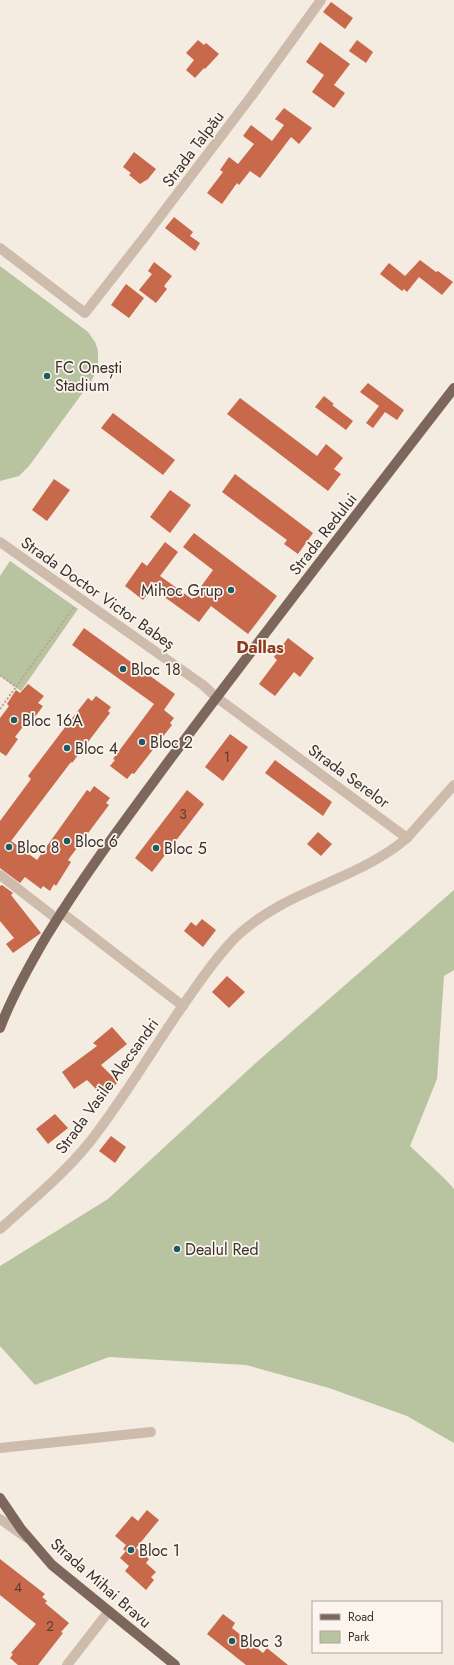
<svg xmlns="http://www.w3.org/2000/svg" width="454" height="1665" viewBox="0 0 454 1665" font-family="Jost,sans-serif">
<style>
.green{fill:#b8c4a0}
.building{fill:#c8694b}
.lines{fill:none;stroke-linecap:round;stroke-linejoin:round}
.path{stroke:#b9a596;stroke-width:2;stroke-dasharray:2 2;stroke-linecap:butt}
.minor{stroke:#cdbbac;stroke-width:10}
.major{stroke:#7d675c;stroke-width:10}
.poi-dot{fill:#1f5a5e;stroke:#fbf5ee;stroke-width:1.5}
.labels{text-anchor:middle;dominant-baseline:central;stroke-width:3.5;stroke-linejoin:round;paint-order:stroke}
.number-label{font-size:14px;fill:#5e3e33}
.street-label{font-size:16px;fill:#3b302b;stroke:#fbf5ee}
.poi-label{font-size:16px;fill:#3b302b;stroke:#fbf5ee;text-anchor:start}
.neighbourhood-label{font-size:17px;font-weight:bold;fill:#8c3b22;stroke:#fbf5ee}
</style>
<rect width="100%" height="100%" fill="#f4ebe1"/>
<g class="green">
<path d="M0 266 88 332 95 342 98 350V365L92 380 29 466 19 476 0 481Z"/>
<path d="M10 561 78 609 21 691 0 676V576Z"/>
<path d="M454 890V970L444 976 437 1079 410 1146 446 1180 454 1189V1443L407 1416 329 1388 246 1365 109 1357 35 1385 0 1346V1266L108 1199 258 1061Z"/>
</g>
<g class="building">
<path d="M331 2 353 18 345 29 323 12Z"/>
<path d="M198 40 204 45 206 43 219 54 205 69 204 68 195 78 186 70 194 60 186 53Z"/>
<path d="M357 40 373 52 366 63 349 51Z"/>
<path d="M320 42 350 64 334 85 345 93 334 108 312 92 324 75 306 62Z"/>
<path d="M284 108 312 128 299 144 291 137 260 178 250 171 239 185 237 183 222 204 207 193 223 172 220 170 229 157 238 164 254 144 243 136 251 125 272 141 284 125 275 119Z"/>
<path d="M134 152 156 169 148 179 140 184 129 175 131 173 123 167Z"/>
<path d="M174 217 193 232 190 236 200 243 195 251 165 228Z"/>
<path d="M420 260 436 272 438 271 453 282 442 295 419 277 407 292 404 289 402 291 380 274 389 263 405 276Z"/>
<path d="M154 262 172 276 164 286 167 289 156 303 139 290 152 274 148 271Z"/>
<path d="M126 284 144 298 129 318 111 305Z"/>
<path d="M368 383 404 410 397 420 385 412 373 428 366 423 379 406 360 392Z"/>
<path d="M324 396 334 404 332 405 353 421 346 430 315 407Z"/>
<path d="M240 398 317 456 326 444 343 458 334 469 341 474 328 491 227 414Z"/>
<path d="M113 413 175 460 163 475 101 428Z"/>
<path d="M235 474 313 533 298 554 284 544 287 540 222 492Z"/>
<path d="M54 479 70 490 47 521 32 510Z"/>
<path d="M170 490 191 505 170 533 150 517Z"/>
<path d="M194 533 277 596 248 634 211 606 199 622 152 588 143 600 125 586 142 562 147 566 165 542 178 552 160 576 192 599 213 570 183 547Z"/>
<path d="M84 628 175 694 164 710 174 718 170 723 172 725 134 774 132 773 127 779 110 766 115 760 113 759 154 704 72 645Z"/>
<path d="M288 638 314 658 300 677 294 672 275 696 259 684 277 660 274 657Z"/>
<path d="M28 684 44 696 38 703 43 706 32 721 29 719 15 737 18 739 6 756 0 752V718L9 706 7 704 16 690 20 693Z"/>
<path d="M96 696 111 707 108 711 110 713 72 763 71 762 11 841 37 860 87 790 90 792 94 786 110 798 106 803 109 805 68 860 71 862 56 886 54 884 50 891 43 886 41 889 25 877 20 883 0 868V821L31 779 28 776 66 726 88 698 92 701Z"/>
<path d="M230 734 248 747 223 781 205 767Z"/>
<path d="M275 760 332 802 323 816 265 773Z"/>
<path d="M187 790 204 804 152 872 135 858Z"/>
<path d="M318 832 332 844 321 856 307 844Z"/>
<path d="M2 885 13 893 11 895 41 933 13 953 6 944 14 938 0 921V886Z"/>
<path d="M202 919 216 930 203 947 184 931 191 922 196 926Z"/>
<path d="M227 976 245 992 229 1008 212 992Z"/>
<path d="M112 1027 127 1044 101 1065 118 1082 104 1097 87 1080 74 1089 62 1072 97 1046 93 1043Z"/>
<path d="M55 1114 68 1128 48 1144 36 1129Z"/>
<path d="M111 1136 126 1147 115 1163 99 1151Z"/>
<path d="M147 1510 159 1520 136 1548 149 1559 146 1563 156 1572 151 1577 154 1580 146 1590 125 1571 129 1566 120 1558 126 1551 123 1549 126 1545 115 1536 132 1516 138 1521Z"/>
<path d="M0 1559 45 1594 42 1597 47 1601 45 1603 69 1623 61 1632 63 1633 38 1665H18L10 1658 13 1654 11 1653 36 1624 0 1595Z"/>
<path d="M223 1614 235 1623 232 1628 263 1653 267 1648 288 1665H246L207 1634Z"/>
</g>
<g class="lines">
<g class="path">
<path d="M0 675 16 687 74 607"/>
<path d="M0 709 16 687"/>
</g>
<g class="minor">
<path d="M0 248 85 313 146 235 253 94 321 0"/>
<path d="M0 542 203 685 216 697 407 838 454 785"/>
<path d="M0 875 57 919"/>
<path d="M61 912 183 1006"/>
<path d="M0 1229C30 1202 63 1175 89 1143 126 1096 156 1043 191 994 205 974 219 954 236 937 286 889 357 881 407 838"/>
<path d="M0 1448 151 1432"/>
<path d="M0 1519 27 1538"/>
<path d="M67 1665 109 1611"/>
</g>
<g class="major">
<path d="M0 1028C12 996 29 966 46 937 83 876 126 819 168 762 262 636 358 512 454 388"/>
<path d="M0 1498 21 1529 52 1565 175 1665"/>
</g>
</g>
<g class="poi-dot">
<circle cx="47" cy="376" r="4"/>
<circle cx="231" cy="590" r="4"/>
<circle cx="123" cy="669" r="4"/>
<circle cx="14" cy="720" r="4"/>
<circle cx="142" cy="742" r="4"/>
<circle cx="67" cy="748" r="4"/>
<circle cx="67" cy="841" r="4"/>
<circle cx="9" cy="847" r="4"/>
<circle cx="156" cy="848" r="4"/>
<circle cx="177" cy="1249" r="4"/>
<circle cx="131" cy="1550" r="4"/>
<circle cx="232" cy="1641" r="4"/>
</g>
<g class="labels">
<g class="number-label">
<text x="227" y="757">1</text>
<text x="183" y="814">3</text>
<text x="18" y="1587">4</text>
<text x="50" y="1626">2</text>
</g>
<g class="street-label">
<text transform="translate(193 149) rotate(-53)">Strada Talpău</text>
<text transform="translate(323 534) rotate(-52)">Strada Redului</text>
<text transform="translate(98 593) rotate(35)">Strada Doctor Victor Babeș</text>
<text transform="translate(349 776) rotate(36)">Strada Serelor</text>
<text transform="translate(107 1086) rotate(-54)">Strada Vasile Alecsandri</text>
<text transform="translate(101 1583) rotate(41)">Strada Mihai Bravu</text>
</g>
<g class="poi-label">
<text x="55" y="367">FC Onești<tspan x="55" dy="18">Stadium</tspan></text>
<text x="223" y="590" text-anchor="end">Mihoc Grup</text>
<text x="131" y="669">Bloc 18</text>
<text x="22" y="720">Bloc 16A</text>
<text x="150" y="742">Bloc 2</text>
<text x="75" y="748">Bloc 4</text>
<text x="75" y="841">Bloc 6</text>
<text x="17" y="847">Bloc 8</text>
<text x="164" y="848">Bloc 5</text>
<text x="185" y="1249">Dealul Red</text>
<text x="139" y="1550">Bloc 1</text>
<text x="240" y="1641">Bloc 3</text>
</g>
<g class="neighbourhood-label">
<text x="260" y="647">Dallas</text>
</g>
</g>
<rect x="312" y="1601" width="130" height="52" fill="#fbf5ee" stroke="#aea6a0"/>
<rect x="320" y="1614" width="20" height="6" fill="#7d675c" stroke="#aea6a0"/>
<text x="348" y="1621" font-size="12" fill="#3b302b">Road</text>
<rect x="320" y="1631" width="20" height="12" fill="#b8c4a0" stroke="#aea6a0"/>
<text x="348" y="1641" font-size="12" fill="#3b302b">Park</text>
</svg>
